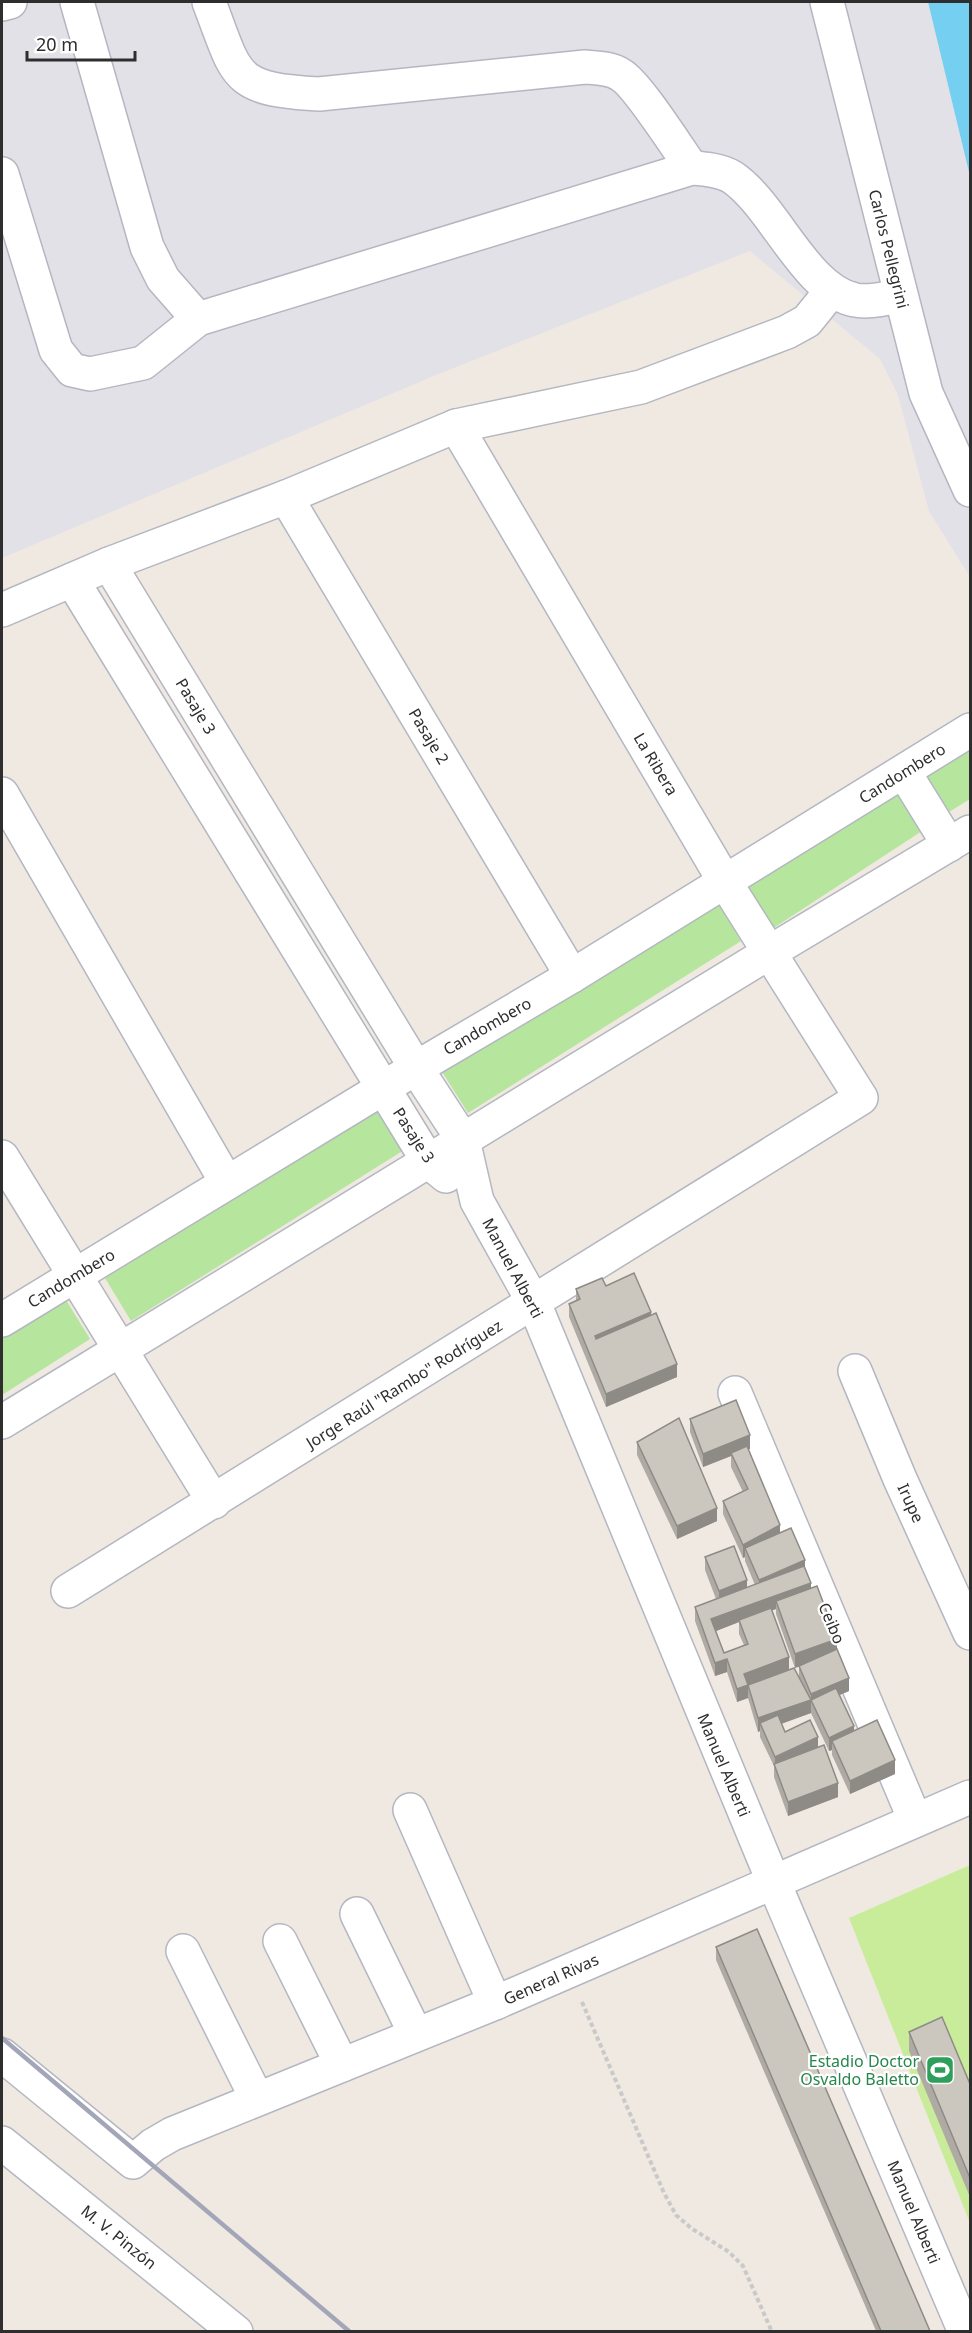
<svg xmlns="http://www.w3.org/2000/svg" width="972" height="2333" viewBox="0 0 972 2333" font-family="'Noto Sans',sans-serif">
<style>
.industrial{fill:#e3e1e8}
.green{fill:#b6e59e}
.pitch{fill:#c9ec9a}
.water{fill:#75cff0}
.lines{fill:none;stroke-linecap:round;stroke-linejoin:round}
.minor-casing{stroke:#b4b7c1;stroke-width:36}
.path{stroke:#c9c9c9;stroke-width:4;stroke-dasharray:4.5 3;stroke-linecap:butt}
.minor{stroke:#fff;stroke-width:33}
.rail{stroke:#a3a6b8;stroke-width:4.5}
.wall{fill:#afaba4;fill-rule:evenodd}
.shaded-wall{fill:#8e8b86}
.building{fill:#cbc7bf;stroke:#8e8b86;stroke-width:1.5}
.labels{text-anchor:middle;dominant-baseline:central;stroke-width:4.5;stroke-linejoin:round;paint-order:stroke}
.street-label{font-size:16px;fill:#2e2e2e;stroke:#fff}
.leisure-label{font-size:16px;fill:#27864d;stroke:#fff;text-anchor:end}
</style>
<rect width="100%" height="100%" fill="#efe9e1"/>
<path class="industrial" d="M2 2H928L970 174V577L929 511 898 395 880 359 750 251 436 375 2 558Z"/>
<g class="green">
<path d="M970 743V799L944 815 917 774Z"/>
<path d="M895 789 922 831 772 929 745 887Z"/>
<path d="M715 899 741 941 468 1113 441 1070Z"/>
<path d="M378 1108 404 1150 131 1321 105 1278Z"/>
<path d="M64 1297 90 1339 2 1395V1337Z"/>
</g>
<path class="pitch" d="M970 1865V2223L849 1918Z"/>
<path class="water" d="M928 2H970V174L969 172Z"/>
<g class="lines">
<g class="minor-casing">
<g id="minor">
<path d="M77 2 147 247 163 279 198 319"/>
<path d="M209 2C238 78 232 89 319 94L585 67C597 68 611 68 621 75 638 85 678 149 692 168"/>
<path d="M827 2 926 393 970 490"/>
<path d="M2 4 10 2"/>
<path d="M2 174 56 350 72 370 90 374 143 363 198 319 692 168C705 169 720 170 732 177 774 205 805 290 855 300 868 303 887 298 901 296"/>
<path d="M286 497 572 976"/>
<path d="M109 564 416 1068 463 1140 477 1201 534 1303 774 1883 965 2332"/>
<path d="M72 580 428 1161 446 1176"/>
<path d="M2 610 109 564 286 497 456 426 641 387 787 332 807 321 832 290"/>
<path d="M904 772 949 845"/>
<path d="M2 794 227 1183"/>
<path d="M2 1157 214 1502"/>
<path d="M2 1320 416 1068 572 976 970 730"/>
<path d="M855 1371 900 1479 970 1633"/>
<path d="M735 1393 915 1820"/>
<path d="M2 1422 770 952 970 832"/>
<path d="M68 1591 861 1098 725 882 456 426"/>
<path d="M410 1810 495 2003"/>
<path d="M357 1914 415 2033"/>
<path d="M280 1941 342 2065"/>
<path d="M183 1951 257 2099"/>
<path d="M2 2055 133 2162 153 2145 172 2134 495 2003 970 1797"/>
<path d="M2 2143 236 2332"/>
</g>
</g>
<path class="path" d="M582 2002 664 2193 676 2215 691 2228 729 2252 743 2266 772 2332"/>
<use href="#minor" class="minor"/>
<path class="rail" d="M2 2038 350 2332"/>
</g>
<g class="wall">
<path d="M606 1286 651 1315 677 1377 606 1407 569 1317V1304L576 1301V1289Z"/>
<path d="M690 1419 750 1449H748L780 1533 805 1567 811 1588 837 1650 849 1691 839 1695 854 1731 895 1774 850 1794 832 1755V1750L829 1751 811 1713 781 1724 785 1732 818 1747 838 1797 788 1816 774 1777V1766L760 1737V1731L758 1732 748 1698 737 1702 727 1672 715 1676 695 1621V1607L716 1599 705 1570V1557L747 1588 755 1585 745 1561V1557L743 1558 723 1514V1501L743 1492 731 1467V1456L703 1467 690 1432ZM776 1609V1614L795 1668 799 1666V1678L789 1669 772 1610ZM739 1622V1634L744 1645 724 1653 716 1631Z"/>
<path d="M637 1442 717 1521 677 1539 637 1455Z"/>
<path d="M716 1947 930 2331H876L716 1960Z"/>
<path d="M909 2032 970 2084V2197L909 2051Z"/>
</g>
<g class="shaded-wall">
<path d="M651 1312V1326L595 1350V1336Z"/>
<path d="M677 1364V1377L606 1407V1394Z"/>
<path d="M750 1435V1449L732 1456 731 1453V1456L703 1467V1454Z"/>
<path d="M717 1508V1521L677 1539V1526Z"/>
<path d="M780 1525V1539L745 1548V1557L743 1558V1545Z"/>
<path d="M805 1560V1574L759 1594V1580Z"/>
<path d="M747 1580V1593L719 1604V1591Z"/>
<path d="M811 1583V1596L776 1601V1609L740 1622 739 1620V1622L711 1633V1619Z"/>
<path d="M837 1639V1653L795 1668V1654Z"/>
<path d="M789 1657V1671L748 1686V1698L737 1702V1689L744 1674Z"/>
<path d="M727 1659V1672L715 1676V1663Z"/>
<path d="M849 1678V1691L814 1706 811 1700V1694Z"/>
<path d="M811 1700V1713L764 1730 760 1723V1731L758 1732V1718Z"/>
<path d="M854 1726V1739L832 1741V1750L829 1751V1738Z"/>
<path d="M818 1737V1751L775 1770V1757Z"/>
<path d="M895 1760V1774L850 1794V1781Z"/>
<path d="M838 1783V1797L788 1816V1802Z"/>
</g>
<g class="building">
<path d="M634 1273 651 1312 595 1336 596 1339 656 1313 677 1364 606 1394 569 1304 580 1299 576 1289 602 1278 606 1286Z"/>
<path d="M736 1400 750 1435 703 1454 690 1419Z"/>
<path d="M679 1418 717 1508 677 1526 637 1442Z"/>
<path d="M747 1446 780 1525 743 1545 723 1501 748 1489 731 1453Z"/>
<path d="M791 1528 805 1560 759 1580 745 1548Z"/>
<path d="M734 1546 747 1580 719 1591 705 1557Z"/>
<path d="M804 1566 811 1583 711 1619 724 1653 748 1644 739 1620 771 1608 789 1657 744 1674 748 1685 794 1668 811 1700 758 1718 748 1685 737 1689 727 1659 715 1663 695 1607Z"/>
<path d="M817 1586 837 1639 795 1654 776 1601Z"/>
<path d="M837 1649 849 1678 811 1694 799 1666Z"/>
<path d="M836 1688 854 1726 829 1738 811 1700Z"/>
<path d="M778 1715 785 1732 810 1720 818 1737 775 1757 760 1723Z"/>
<path d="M877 1720 895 1760 850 1781 832 1741Z"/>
<path d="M824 1745 838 1783 788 1802 774 1764Z"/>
<path d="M757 1929 930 2331H881L716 1947Z"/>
<path d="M942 2017 970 2084V2178L909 2032Z"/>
</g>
<defs>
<g id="stadium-square" transform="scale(1.5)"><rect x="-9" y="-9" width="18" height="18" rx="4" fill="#2e9e5b" stroke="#fff"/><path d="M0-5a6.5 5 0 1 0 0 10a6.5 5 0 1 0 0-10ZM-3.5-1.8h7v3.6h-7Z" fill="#fff"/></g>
</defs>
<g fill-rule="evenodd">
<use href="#stadium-square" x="940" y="2070"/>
</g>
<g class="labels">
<g class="street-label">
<text transform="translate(889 249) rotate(76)">Carlos Pellegrini</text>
<text transform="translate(196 706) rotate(59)">Pasaje 3</text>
<text transform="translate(429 736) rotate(59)">Pasaje 2</text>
<text transform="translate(656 764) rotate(59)">La Ribera</text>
<text transform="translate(902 773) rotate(-32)">Candombero</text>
<text transform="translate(487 1026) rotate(-30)">Candombero</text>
<text transform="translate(414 1135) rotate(57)">Pasaje 3</text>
<text transform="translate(513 1268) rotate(62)">Manuel Alberti</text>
<text transform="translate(71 1278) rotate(-31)">Candombero</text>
<text transform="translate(404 1384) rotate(-32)">Jorge Raúl "Rambo" Rodríguez</text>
<text transform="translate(911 1503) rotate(65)">Irupe</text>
<text transform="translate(832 1623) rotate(67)">Ceibo</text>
<text transform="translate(724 1765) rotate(67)">Manuel Alberti</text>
<text transform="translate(551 1979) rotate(-24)">General Rivas</text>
<text transform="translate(914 2212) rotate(67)">Manuel Alberti</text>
<text transform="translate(119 2237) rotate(39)">M. V. Pinzón</text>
</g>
<g class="leisure-label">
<text x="919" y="2061">Estadio Doctor<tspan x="919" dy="18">Osvaldo Baletto</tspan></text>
</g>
</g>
<rect width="972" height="2333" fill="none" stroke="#2e2e2e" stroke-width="6"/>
<path d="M27 51v9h108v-9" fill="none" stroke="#2e2e2e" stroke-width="3"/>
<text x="36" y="51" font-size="18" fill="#2e2e2e" stroke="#ffffff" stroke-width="4.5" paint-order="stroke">20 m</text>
</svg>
